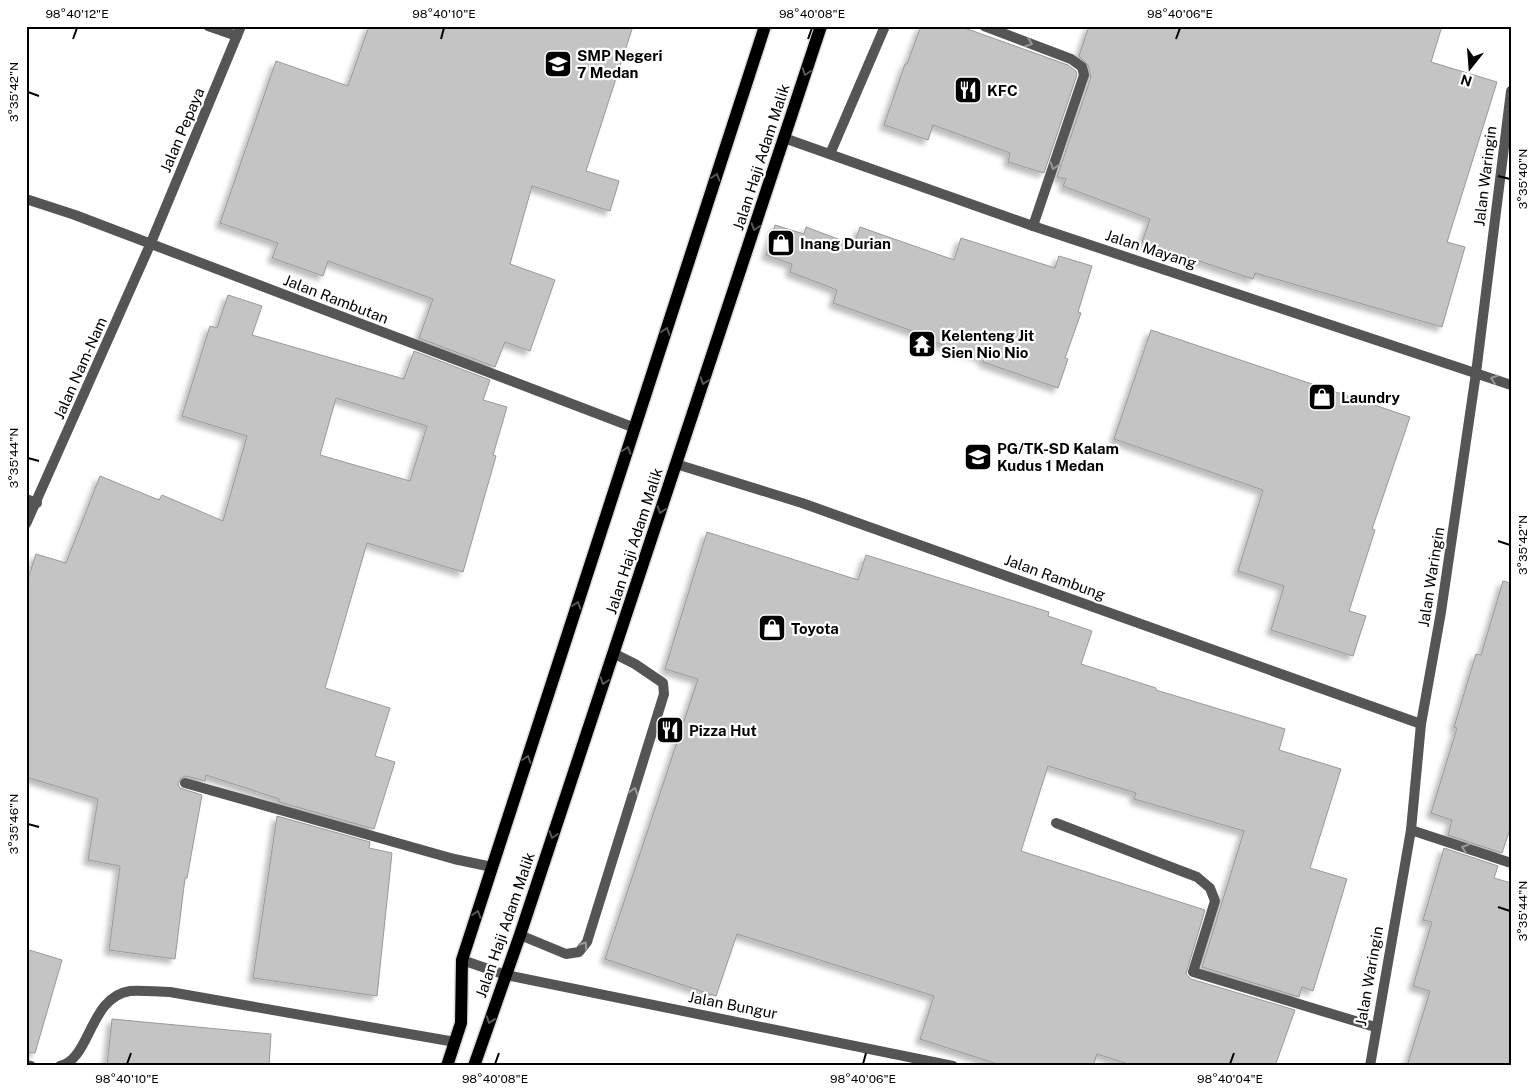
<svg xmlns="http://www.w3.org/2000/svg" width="1537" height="1092" viewBox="0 0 1537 1092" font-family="'Public Sans',sans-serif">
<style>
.building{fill:#c4c4c4;stroke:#999;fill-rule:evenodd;filter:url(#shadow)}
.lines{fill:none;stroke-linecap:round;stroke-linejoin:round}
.primary-casing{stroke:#dbdbdb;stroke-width:15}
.lane{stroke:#555;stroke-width:10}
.street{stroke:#555;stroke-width:10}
.primary{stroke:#000;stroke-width:12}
.oneway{stroke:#999}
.oneway2{stroke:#595959}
.ticks{fill:none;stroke:#000;stroke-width:2}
.labels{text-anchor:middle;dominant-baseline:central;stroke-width:4.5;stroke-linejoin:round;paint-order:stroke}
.poi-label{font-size:15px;font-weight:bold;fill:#000;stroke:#fff;text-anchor:start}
.street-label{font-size:15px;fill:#000;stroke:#fff}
.neatline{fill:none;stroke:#000;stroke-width:2}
.ticks-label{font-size:12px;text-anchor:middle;fill:#000}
</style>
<defs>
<filter id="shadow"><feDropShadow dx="-4.5" dy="4.5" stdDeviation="2.5" flood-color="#0004"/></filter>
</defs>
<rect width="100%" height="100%" fill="#fff"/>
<g class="building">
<path d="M369 26H633L586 171 619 181 610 211 532 186 510 264 555 280 530 351 505 342 495 367 419 338 433 299 328 261 323 276 272 258 278 243 220 223 276 61 348 86Z"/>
<path d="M921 26H959L1068 65 1076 71 1077 75 1044 173 1008 162 1010 153 933 125 928 140 884 125 905 64H907Z"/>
<path d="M1089 26H1442L1431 62 1497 82 1447 242 1465 247 1442 327 1255 273 1253 279 1142 242 1150 219 1063 186 1066 179 1057 177 1091 77 1088 65 1079 56Z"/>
<path d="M775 225 804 234 806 227 854 245 860 227 954 260 961 238 1055 268 1059 256 1092 266 1078 312 1081 313 1065 358 1068 359 1058 388 983 362 984 358 928 340 929 337 833 303 837 290 790 272 792 264 766 255Z"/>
<path d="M228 295 262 306 252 335 404 379 414 351 490 380 483 400 507 407 493 455 496 456 463 572 367 543 325 688 390 708 375 756 395 762 374 829 279 802V799L206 775 205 781 186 776 181 778 178 784 180 788 202 795 187 878H185L175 959 109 950 120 866 88 860 98 799 26 777V585L36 554 66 563 100 476 159 500 162 495 223 521 247 436 182 416 210 326 217 328ZM336 398 427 426 410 481 320 455Z"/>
<path d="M1151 330 1410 417 1372 529 1375 530 1349 611 1366 616 1353 656 1271 630 1284 586 1238 571 1263 490 1114 439Z"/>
<path d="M707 532 858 580 866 555 1049 612 1048 616 1092 631 1081 664 1156 688V690L1285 729 1279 750 1341 769 1310 868 1347 879 1313 991 1302 987 1299 997 1202 967 1244 831 1134 799 1136 793 1048 766 1021 851 1205 910 1186 974 1191 979 1295 1010 1275 1066H1134L1097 1054 1093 1066H1003L920 1039 934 996 737 934 716 996 605 959 698 679 665 669Z"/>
<path d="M1503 581 1511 583V826L1502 853 1448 835 1452 820 1431 813 1457 728 1454 727 1476 654 1481 655Z"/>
<path d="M277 816 370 842 369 848 392 853 377 996 253 978Z"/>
<path d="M1444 848 1498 866 1494 878 1511 883V1066H1407L1430 991 1413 986 1432 922 1423 920Z"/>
<path d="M26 949 62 960 35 1053 26 1052Z"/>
<path d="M112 1019 271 1034 269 1066H107Z"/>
</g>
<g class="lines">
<g class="primary-casing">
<g id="primary">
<path d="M447 1066 461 1023 462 960 765 26"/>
<path d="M474 1066 520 935 821 26"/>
</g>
</g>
<g class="lane">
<path d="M984 26 1071 59 1082 67 1084 75 1033 226"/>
<path d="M830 154 885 26"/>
<path d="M185 783 454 859 492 867"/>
<path d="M1056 823 1197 877 1210 888 1215 901 1193 972 1375 1027"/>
<path d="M520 935 566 954 579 952 587 942 664 694 663 683 635 664 613 653"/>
</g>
<g class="street">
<path d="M208 26 237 36"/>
<path d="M784 138 1033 226 1511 385"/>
<path d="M26 199 75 215 635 428"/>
<path d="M676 464 802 503 1421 724"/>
<path d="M26 499 37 503"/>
<path d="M26 524 150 245 241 26"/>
<path d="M1411 830 1511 863"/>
<path d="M462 960 506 975 953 1066"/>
<path d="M26 1065 31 1066"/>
<path d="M60 1066C91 1059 89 997 130 991 143 990 157 992 170 992L455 1042"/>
<path d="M1370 1066 1411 830 1421 724 1441 612 1476 373 1511 91"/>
</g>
<use href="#primary" class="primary"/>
</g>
<defs><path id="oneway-chevron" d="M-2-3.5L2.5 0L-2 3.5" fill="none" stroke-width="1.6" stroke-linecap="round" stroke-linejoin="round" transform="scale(1.25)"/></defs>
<g class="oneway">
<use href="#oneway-chevron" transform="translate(1029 43) rotate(21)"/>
<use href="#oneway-chevron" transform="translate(1054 166) rotate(109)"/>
<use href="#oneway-chevron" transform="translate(1494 379) rotate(-161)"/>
<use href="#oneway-chevron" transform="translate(634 791) rotate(-73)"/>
<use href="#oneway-chevron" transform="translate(1465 848) rotate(-161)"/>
<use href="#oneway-chevron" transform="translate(584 945) rotate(-55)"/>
</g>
<g class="oneway2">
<use href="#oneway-chevron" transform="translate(806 72) rotate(108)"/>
<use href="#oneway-chevron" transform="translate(716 177) rotate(-72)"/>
<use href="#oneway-chevron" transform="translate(755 227) rotate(108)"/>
<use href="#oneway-chevron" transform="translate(666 331) rotate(-72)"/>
<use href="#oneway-chevron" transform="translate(704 381) rotate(108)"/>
<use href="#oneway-chevron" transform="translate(627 450) rotate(-72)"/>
<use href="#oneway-chevron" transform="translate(661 510) rotate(108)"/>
<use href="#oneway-chevron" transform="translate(577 605) rotate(-72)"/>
<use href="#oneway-chevron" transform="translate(604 681) rotate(108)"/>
<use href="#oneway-chevron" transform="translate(527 759) rotate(-72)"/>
<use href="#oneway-chevron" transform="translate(553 835) rotate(108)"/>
<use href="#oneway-chevron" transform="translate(477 914) rotate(-72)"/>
<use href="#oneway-chevron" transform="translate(490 1020) rotate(109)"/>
</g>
<path class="ticks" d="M73 39 77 28M441 39 444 28M808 39 812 28M1176 39 1180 28M28 92 39 96M1498 176 1510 179M28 458 39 461M1498 541 1510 545M28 824 39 827M1498 907 1510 911M127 1064 131 1053M495 1064 499 1053M863 1064 866 1053M1230 1064 1234 1053"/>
<defs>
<g id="school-square" transform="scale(1.4375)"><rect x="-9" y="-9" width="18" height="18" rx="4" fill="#000" stroke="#fff"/><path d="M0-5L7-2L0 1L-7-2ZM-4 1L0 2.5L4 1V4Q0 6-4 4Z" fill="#fff"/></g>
<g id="restaurant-square" transform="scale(1.4375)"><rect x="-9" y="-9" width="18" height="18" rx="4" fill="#000" stroke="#fff"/><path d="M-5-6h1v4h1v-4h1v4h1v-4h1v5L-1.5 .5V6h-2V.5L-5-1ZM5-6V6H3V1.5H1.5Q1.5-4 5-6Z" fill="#fff"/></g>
<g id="shop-square" transform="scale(1.4375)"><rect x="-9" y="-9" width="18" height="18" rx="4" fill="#000" stroke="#fff"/><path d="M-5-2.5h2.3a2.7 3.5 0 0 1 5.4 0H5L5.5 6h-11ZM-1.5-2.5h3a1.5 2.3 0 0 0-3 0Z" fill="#fff"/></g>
<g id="temple-square" transform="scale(1.4375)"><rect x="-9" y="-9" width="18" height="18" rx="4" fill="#000" stroke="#fff"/><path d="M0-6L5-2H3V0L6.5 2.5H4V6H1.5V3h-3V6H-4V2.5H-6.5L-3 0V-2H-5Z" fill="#fff"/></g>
</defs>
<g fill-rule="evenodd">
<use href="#school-square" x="558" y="64"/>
<use href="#restaurant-square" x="968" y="90"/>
<use href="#shop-square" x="781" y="243"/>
<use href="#temple-square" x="922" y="344"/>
<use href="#shop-square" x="1322" y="397"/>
<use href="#school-square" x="978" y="457"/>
<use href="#shop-square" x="772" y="628"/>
<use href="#restaurant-square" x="670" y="730"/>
</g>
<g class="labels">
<g class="poi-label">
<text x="577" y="55">SMP Negeri<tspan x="577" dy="17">7 Medan</tspan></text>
<text x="987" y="90">KFC</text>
<text x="800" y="243">Inang Durian</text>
<text x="941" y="335">Kelenteng Jit<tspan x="941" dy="17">Sien Nio Nio</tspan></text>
<text x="1341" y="397">Laundry</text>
<text x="997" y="448">PG/TK-SD Kalam<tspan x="997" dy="17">Kudus 1 Medan</tspan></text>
<text x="791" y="628">Toyota</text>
<text x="689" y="730">Pizza Hut</text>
</g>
<g class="street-label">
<text transform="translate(182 130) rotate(-67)">Jalan Pepaya</text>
<text transform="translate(761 157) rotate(-72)">Jalan Haji Adam Malik</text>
<text transform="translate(1485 176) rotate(-83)">Jalan Waringin</text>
<text transform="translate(1151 249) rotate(18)">Jalan Mayang</text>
<text transform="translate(336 299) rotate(21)">Jalan Rambutan</text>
<text transform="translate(80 368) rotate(-66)">Jalan Nam-Nam</text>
<text transform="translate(634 541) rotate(-72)">Jalan Haji Adam Malik</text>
<text transform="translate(1055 577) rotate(20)">Jalan Rambung</text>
<text transform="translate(1431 577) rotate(-81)">Jalan Waringin</text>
<text transform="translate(505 925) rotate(-71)">Jalan Haji Adam Malik</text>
<text transform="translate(1369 976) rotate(-80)">Jalan Waringin</text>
<text transform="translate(733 1005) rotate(11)">Jalan Bungur</text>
</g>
</g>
<rect width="1537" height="1092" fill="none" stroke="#ffffff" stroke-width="55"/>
<g transform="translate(1470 68) rotate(197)" stroke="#ffffff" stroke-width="4" paint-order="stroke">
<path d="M0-4L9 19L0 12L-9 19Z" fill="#000000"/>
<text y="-8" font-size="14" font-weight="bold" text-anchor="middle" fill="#000000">N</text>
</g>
<rect x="28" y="28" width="1482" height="1036" class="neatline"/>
<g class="ticks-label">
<text x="77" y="18">98°40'12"E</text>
<text x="444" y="18">98°40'10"E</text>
<text x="812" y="18">98°40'08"E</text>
<text x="1180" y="18">98°40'06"E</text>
<text transform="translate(14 92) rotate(-90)" y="4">3°35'42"N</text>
<text transform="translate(1523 179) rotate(-90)" y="4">3°35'40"N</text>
<text transform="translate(14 458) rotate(-90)" y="4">3°35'44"N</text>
<text transform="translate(1523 545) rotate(-90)" y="4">3°35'42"N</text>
<text transform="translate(14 824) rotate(-90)" y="4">3°35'46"N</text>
<text transform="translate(1523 911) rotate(-90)" y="4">3°35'44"N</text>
<text x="127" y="1083">98°40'10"E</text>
<text x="495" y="1083">98°40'08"E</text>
<text x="863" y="1083">98°40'06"E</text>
<text x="1230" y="1083">98°40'04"E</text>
</g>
</svg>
